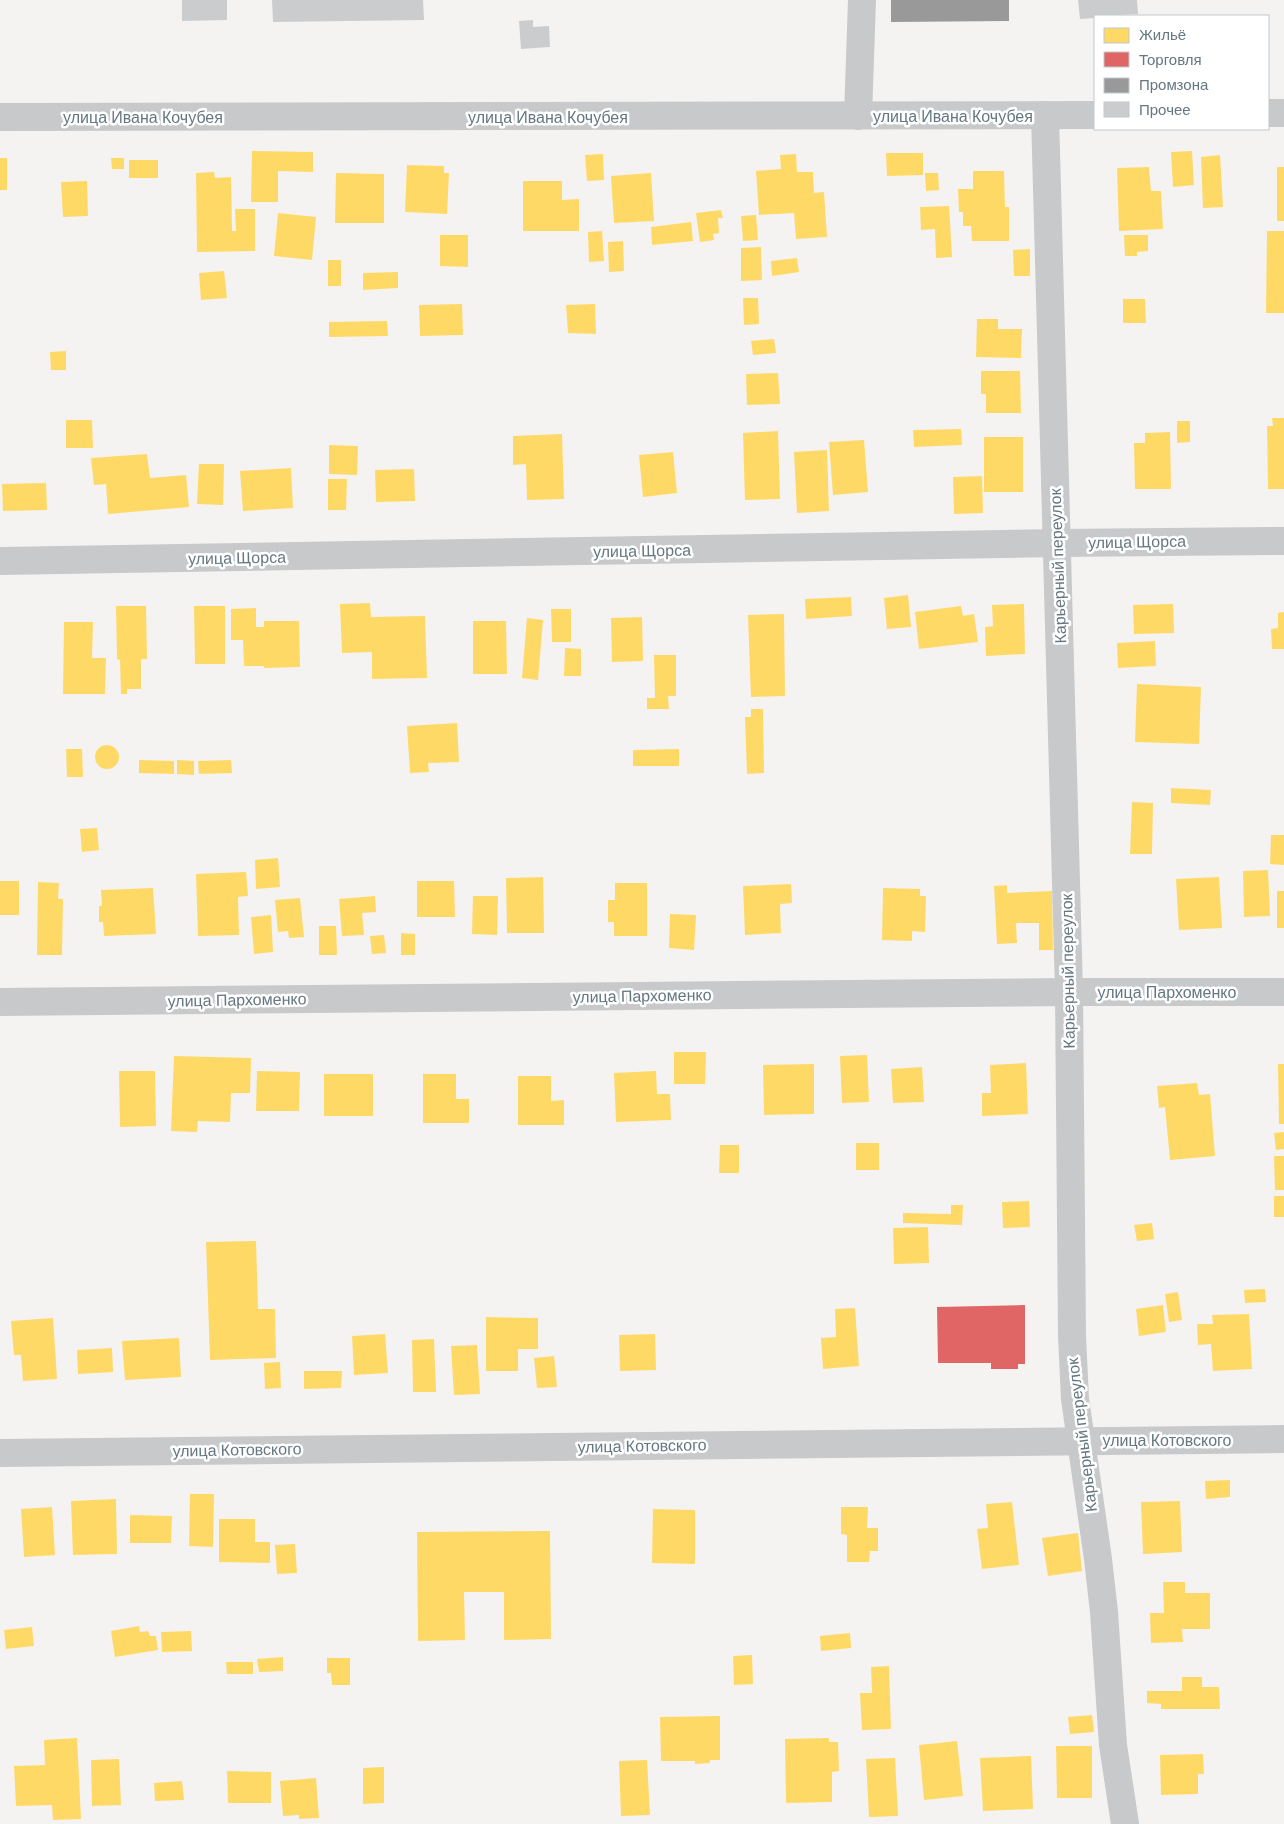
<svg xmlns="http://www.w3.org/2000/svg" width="1284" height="1824" viewBox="0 0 1284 1824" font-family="'DM Sans',sans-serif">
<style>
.homes{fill:#ffd966}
.shops{fill:#e06666}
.industry{fill:#999}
.building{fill:#cbcccd}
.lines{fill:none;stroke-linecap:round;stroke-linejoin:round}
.minor{stroke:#c8c9ca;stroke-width:28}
.labels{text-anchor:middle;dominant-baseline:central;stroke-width:5;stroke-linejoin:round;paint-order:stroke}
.street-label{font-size:16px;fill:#657781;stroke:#fff}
</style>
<rect width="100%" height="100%" fill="#f4f3f2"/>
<g class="homes">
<path d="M252 151 313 152V172L278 171V202H251Z"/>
<path d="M1192 151 1194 185 1173 187 1171 152Z"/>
<path d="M886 153H923V175L887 176Z"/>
<path d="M603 154 604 180 587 181 585 155Z"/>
<path d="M796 154 797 172H813L814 193 824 192 827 237 796 239 794 213 759 215 756 171 781 169 780 155Z"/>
<path d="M1220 155 1223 207 1203 208 1201 157Z"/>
<rect x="0" y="158" width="7" height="32"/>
<path d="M111 158H124V169H112Z"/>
<rect x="129" y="160" width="29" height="18"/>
<path d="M407 165 444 166V173H449L447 214 405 212Z"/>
<path d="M1149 167 1151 191H1161L1163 229 1119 231 1117 168Z"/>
<rect x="1277" y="167" width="7" height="54"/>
<path d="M973 171H1004L1005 207H1009V241H972L971 226H963V212H959L958 189H973Z"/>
<path d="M214 172 215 178 231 177 232 231H236L235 209H255V251L197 252 196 173Z"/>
<path d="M336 173 384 174V223H335Z"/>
<path d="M651 173 654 221 614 223 611 176Z"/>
<path d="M925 173H938L939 190 926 191Z"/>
<path d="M87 181 88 216 63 217 61 182Z"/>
<path d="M523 181H562V200L579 199V231H523Z"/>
<path d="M949 206 952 257 936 258 935 229 921 230 920 207Z"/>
<path d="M721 210 723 218H718L719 233 713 234 714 240 700 242 696 213Z"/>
<path d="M278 213 316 217 312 260 274 256Z"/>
<path d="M756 215 758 240 743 241 741 216Z"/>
<path d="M691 222 693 241 652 245 651 227Z"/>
<path d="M602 231 604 261 589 262 588 232Z"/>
<path d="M1267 231H1284V313H1266Z"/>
<path d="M440 235H468V267L440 266Z"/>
<path d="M1124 235H1148V251L1137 252V256H1125Z"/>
<path d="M623 241 624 271 609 272 608 242Z"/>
<path d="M761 247 762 280 741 281V248Z"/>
<path d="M1030 249V276H1014L1013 250Z"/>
<path d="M797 258 799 272 772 276 771 261Z"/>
<rect x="328" y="260" width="13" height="26"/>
<path d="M224 271 227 298 201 300 199 273Z"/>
<path d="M398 272V288L363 290V273Z"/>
<path d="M743 298H758L759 324 744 325Z"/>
<path d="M1123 299H1145L1146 323H1123Z"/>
<path d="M462 304 463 335 420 336 419 305Z"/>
<path d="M595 304 596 334 568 333 566 305Z"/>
<path d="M977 319H998V329H1022L1021 358 976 357Z"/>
<path d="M387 321 388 336 329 337V322Z"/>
<path d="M774 339 776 353 753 355 751 341Z"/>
<path d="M66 351V370H51L50 352Z"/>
<path d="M981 371H1020L1021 413H986V394H981Z"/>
<path d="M778 373 780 404 747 405 746 374Z"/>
<path d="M1272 418H1284V489H1268L1267 426H1273Z"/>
<path d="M66 420H92L93 448H66Z"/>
<path d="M1177 421H1190V442L1177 443Z"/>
<path d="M961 429 962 445 914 447 913 430Z"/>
<path d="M778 431 780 499 745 500 743 433Z"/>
<path d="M1170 432 1171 489H1135L1134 443H1145V433Z"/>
<path d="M562 434 564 499 527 500 526 464 513 465V436Z"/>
<rect x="984" y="437" width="39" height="55"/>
<path d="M864 440 868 492 833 495 829 442Z"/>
<path d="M329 445 358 446 357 475 329 474Z"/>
<path d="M827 450 829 511 797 513 794 452Z"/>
<path d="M673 452 677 493 643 497 639 455Z"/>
<path d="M147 454 150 478 186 475 189 507 108 514 106 484 94 485 91 458Z"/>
<path d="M199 464H224L223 505 197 504Z"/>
<path d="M291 468 293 508 243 511 240 471Z"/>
<path d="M414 469 415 501 376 502 375 470Z"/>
<path d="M982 476 983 513 954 514 953 477Z"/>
<path d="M328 479H347L346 510H328Z"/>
<path d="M46 483 47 510 3 511 2 484Z"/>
<path d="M908 595 911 627 887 629 884 598Z"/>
<path d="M851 597 852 616 806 619 805 599Z"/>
<path d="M370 603 371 617 425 616 427 678 372 679V652L342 653 340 604Z"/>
<path d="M1024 604 1025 654 986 656 985 627 993 626 992 605Z"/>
<path d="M1173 604 1174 633 1134 634 1133 605Z"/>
<path d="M116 606H146L147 659H141V689H127V694H121L120 660 117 659Z"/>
<path d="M194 606H225V664H195Z"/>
<path d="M961 606 963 616 974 614 978 642 919 649 915 612Z"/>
<path d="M256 608V627H264V621H299L300 667 264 668V666H244L243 640H231V609Z"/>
<path d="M551 609H571V642H552Z"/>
<path d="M1284 612V649H1272L1271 629 1278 628V613Z"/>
<path d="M784 614 785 696 751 697 748 615Z"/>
<path d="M642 617 643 661 612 662 611 618Z"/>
<path d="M527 618 543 620 538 680 522 678Z"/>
<path d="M473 621H506L507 674H473Z"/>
<path d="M64 622H93L92 658H106L105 694H63Z"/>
<path d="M1155 641 1156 666 1118 668 1117 643Z"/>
<path d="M565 648 581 649V676H564Z"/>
<path d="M654 655H676V696H668L669 709H647V698H655Z"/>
<path d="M1137 684 1201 687 1199 744 1135 742Z"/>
<path d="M751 709H763L764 773 747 774 745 717H751Z"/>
<path d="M457 723 459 762 428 763 429 772 410 773 407 726Z"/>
<circle cx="107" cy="757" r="12"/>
<path d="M66 749H82L83 777H67Z"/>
<path d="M679 749V766H633V750Z"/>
<path d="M139 760 174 761V774L139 773Z"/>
<path d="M177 760 194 761V775L177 774Z"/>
<path d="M231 760 232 773 199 774 198 761Z"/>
<path d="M1171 788 1211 790 1210 805 1171 803Z"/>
<path d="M1132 802 1153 803 1152 854H1130Z"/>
<path d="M97 828 99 850 82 852 80 829Z"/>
<path d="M1271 835H1284V865L1270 864Z"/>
<path d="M278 858 280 887 256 889 255 860Z"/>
<path d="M1268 870 1270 916 1244 917 1243 871Z"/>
<path d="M246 872 248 896 238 897 239 935 198 936 196 874Z"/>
<path d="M543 877 544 933H507L506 878Z"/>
<path d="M1219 877 1222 928 1179 930 1176 879Z"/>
<rect x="0" y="881" width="19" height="34"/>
<path d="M417 881H454L455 917H417Z"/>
<path d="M38 882 59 883 58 899H63L62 955H37Z"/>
<path d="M615 883H647V936H614V922H608V900H615Z"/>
<path d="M791 884 792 903 780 904 781 933 745 935 743 886Z"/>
<path d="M1007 885V893L1052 891 1053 950H1039V923H1016L1017 943 997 944 994 886Z"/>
<path d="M153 888 156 934 104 936 103 922H99V906H102L101 890Z"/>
<path d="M883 888 920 889V896H926L925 932 912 931V941L882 940Z"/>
<rect x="1277" y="891" width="7" height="37"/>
<path d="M375 896 376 912 362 913 364 935 342 936 339 899Z"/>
<path d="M473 896H498L497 935 472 934Z"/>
<path d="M300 898 304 937 289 938 288 931 278 932 275 900Z"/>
<path d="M670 914 696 915 694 950 669 948Z"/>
<path d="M271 915 273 952 254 954 251 917Z"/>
<path d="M319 926H336L337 955H319Z"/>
<path d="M401 933 415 934V955H401Z"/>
<path d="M384 935 386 953 372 954 370 936Z"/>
<path d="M674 1052H706L705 1084H674Z"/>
<path d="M867 1055 869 1102 842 1103 840 1056Z"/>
<path d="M174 1056 251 1058 250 1093H231L230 1122 198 1121 197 1132 171 1131Z"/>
<path d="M1026 1063 1028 1114 982 1116V1093H991L990 1065Z"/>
<path d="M814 1064V1114L764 1115 763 1065Z"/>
<path d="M1278 1064H1284V1124H1279Z"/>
<path d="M922 1067 924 1102 893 1103 891 1069Z"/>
<path d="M119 1071H155L156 1126 120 1127Z"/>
<path d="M257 1071 300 1072 299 1111H256Z"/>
<path d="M656 1071 657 1094H670L671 1120 616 1122 614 1073Z"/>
<rect x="324" y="1074" width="49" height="42"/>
<path d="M423 1074H456V1099H469V1123H423Z"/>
<path d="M518 1076H551V1101L564 1100V1125H518Z"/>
<path d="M1197 1083 1199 1095 1210 1094 1215 1156 1170 1160 1165 1107 1159 1108 1157 1086Z"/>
<path d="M1284 1132V1149L1276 1150 1274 1133Z"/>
<rect x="856" y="1143" width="23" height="27"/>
<path d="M720 1145H739V1173H719Z"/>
<path d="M1274 1156H1284V1190H1275Z"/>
<rect x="1274" y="1196" width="10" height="21"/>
<path d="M1029 1201 1030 1227 1003 1228 1002 1202Z"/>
<path d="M951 1205H963L962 1225 903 1223V1213L951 1214Z"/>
<path d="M1152 1223 1154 1239 1137 1241 1134 1225Z"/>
<path d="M928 1227 929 1263 894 1264 893 1228Z"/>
<path d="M256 1241 258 1309H275L276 1358 210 1360 206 1242Z"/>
<path d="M1265 1289 1266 1302 1245 1303 1244 1290Z"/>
<path d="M1178 1292 1182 1320 1169 1322 1165 1294Z"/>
<path d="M1163 1305 1166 1332 1139 1336 1136 1309Z"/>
<path d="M855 1308 859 1366 823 1369 821 1338 836 1337 835 1309Z"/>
<path d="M1249 1314 1252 1369 1213 1371 1211 1344 1198 1345 1197 1324H1213L1212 1315Z"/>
<path d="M486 1317 538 1318V1349H518V1371H486Z"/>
<path d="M53 1318 57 1379 23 1381 21 1355H14L11 1321Z"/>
<path d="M385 1334 388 1373 354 1375 352 1336Z"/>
<path d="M655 1334 656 1370 620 1371 619 1335Z"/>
<path d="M179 1338 181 1377 125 1380 122 1341Z"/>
<path d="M434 1339 436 1392H413L412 1340Z"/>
<path d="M477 1345 480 1394 454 1395 451 1346Z"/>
<path d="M112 1348 113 1372 78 1374 77 1350Z"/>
<path d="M554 1356 557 1387 537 1388 534 1358Z"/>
<path d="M280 1362 281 1388 265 1389 264 1363Z"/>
<path d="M304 1371H342L341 1388 304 1389Z"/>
<path d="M1230 1480V1497L1206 1499 1205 1481Z"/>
<path d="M190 1494H214L213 1547 189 1546Z"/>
<path d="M116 1499 117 1554 73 1555 71 1501Z"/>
<path d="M1180 1501 1182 1552 1143 1554 1141 1502Z"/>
<path d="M1012 1502 1019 1565 982 1569 977 1529 988 1528 986 1504Z"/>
<path d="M52 1507 55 1555 24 1557 21 1509Z"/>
<path d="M841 1507H868L867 1528H878V1551H870L869 1562H847V1535L841 1534Z"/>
<path d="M653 1509 695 1510V1564L652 1563Z"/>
<path d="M130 1515 172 1516 171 1543H130Z"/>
<path d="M219 1519H255V1542H270V1563L219 1562Z"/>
<path d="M550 1531 551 1639 504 1640V1592H464L465 1640 418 1641 417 1532Z"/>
<path d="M1078 1533 1082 1571 1048 1576 1042 1538Z"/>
<path d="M295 1544 297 1573 277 1574 275 1545Z"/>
<path d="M1163 1582H1185V1593H1210V1629H1182L1183 1642 1151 1643 1150 1613H1164Z"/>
<path d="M139 1626 140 1632 148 1631 150 1636H156L158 1650 115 1657 111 1631Z"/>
<path d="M32 1627 34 1646 6 1649 4 1630Z"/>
<path d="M191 1631 192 1651 162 1652 161 1632Z"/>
<path d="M850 1633 851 1648 821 1651 820 1636Z"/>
<path d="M752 1655 753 1684 734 1685 733 1656Z"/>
<path d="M283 1657V1671L259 1672 257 1659Z"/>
<path d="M327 1658H350V1685H332L331 1673H327Z"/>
<path d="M226 1662H253V1674H227Z"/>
<path d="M889 1666 891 1729 862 1730 860 1693H872L871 1667Z"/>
<path d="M1182 1677H1202V1687H1219L1220 1709H1161V1704L1147 1703V1691H1182Z"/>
<path d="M1092 1715 1094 1732 1070 1734 1068 1717Z"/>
<path d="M720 1716V1760H710V1763L695 1764V1761H661L660 1717Z"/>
<path d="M77 1738 81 1819 53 1820 52 1805 16 1806 14 1766 45 1765 44 1740Z"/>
<path d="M829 1738V1742H838L839 1771 832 1772V1802L786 1803 785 1739Z"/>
<path d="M957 1741 963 1796 924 1800 919 1745Z"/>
<path d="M1056 1746H1092V1798H1057Z"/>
<path d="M1203 1754 1204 1774H1198V1794L1161 1795 1160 1755Z"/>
<path d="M1031 1756 1033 1809 983 1811 980 1758Z"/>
<path d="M895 1758 898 1816 869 1817 866 1759Z"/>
<path d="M119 1759 121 1805 92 1806 91 1760Z"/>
<path d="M647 1760 650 1815 621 1816 619 1761Z"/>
<path d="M384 1767V1803L363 1804V1768Z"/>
<path d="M227 1771 271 1772V1803H228Z"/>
<path d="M316 1778 319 1818 299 1819V1815L283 1816 280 1781Z"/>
<path d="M182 1781 184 1800 155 1801 154 1783Z"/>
</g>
<path class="shops" d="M1025 1305V1364H1018V1369H991V1363H938L937 1307Z"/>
<path class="industry" d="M891 0H1009V21L891 22Z"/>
<g class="building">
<path d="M182 0H227V20L182 21Z"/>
<path d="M272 0H423L424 20 273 22Z"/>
<path d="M1078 0H1137L1138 14 1095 16V18L1080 19Z"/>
<path d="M533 20V27L549 26 550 47 521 49 519 21Z"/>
</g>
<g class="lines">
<g class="minor">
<path d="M1268 113H1284"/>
<path d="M1045 115 1069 992 1072 1336 1075 1399 1098 1559 1104 1612 1113 1745 1125 1824"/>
<path d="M858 116 862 0"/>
<path d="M0 117 1095 115"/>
<path d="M0 561 1058 543 1284 541"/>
<path d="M0 1002 1069 992H1284"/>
<path d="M0 1453 1284 1439"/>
</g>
</g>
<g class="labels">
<g class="street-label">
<text x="953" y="116">улица Ивана Кочубея</text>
<text x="143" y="117">улица Ивана Кочубея</text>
<text x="548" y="117">улица Ивана Кочубея</text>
<text transform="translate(1137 542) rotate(-1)">улица Щорса</text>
<text transform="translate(642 551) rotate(-1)">улица Щорса</text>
<text transform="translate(237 558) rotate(-1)">улица Щорса</text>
<text transform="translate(1058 566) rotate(-92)">Карьерный переулок</text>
<text transform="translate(1068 971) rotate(-91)">Карьерный переулок</text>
<text x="1167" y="992">улица Пархоменко</text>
<text transform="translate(642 996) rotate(-1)">улица Пархоменко</text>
<text transform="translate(237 1000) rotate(-1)">улица Пархоменко</text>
<text transform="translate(1082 1435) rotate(-97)">Карьерный переулок</text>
<text x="1167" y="1440">улица Котовского</text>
<text transform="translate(642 1446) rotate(-1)">улица Котовского</text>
<text transform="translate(237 1450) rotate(-1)">улица Котовского</text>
</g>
</g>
<rect x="1094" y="15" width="175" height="115" fill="#ffffff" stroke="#c1c9cd"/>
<rect x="1104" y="28" width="25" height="15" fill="#ffd966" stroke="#c1c9cd"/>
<text x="1139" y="40" font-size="15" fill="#657781">Жильё</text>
<rect x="1104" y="52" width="25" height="15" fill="#e06666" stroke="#c1c9cd"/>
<text x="1139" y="65" font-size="15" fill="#657781">Торговля</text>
<rect x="1104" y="78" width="25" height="15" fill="#999999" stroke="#c1c9cd"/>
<text x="1139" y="90" font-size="15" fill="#657781">Промзона</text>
<rect x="1104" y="102" width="25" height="15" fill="#cbcccd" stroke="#c1c9cd"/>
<text x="1139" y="115" font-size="15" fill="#657781">Прочее</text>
</svg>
